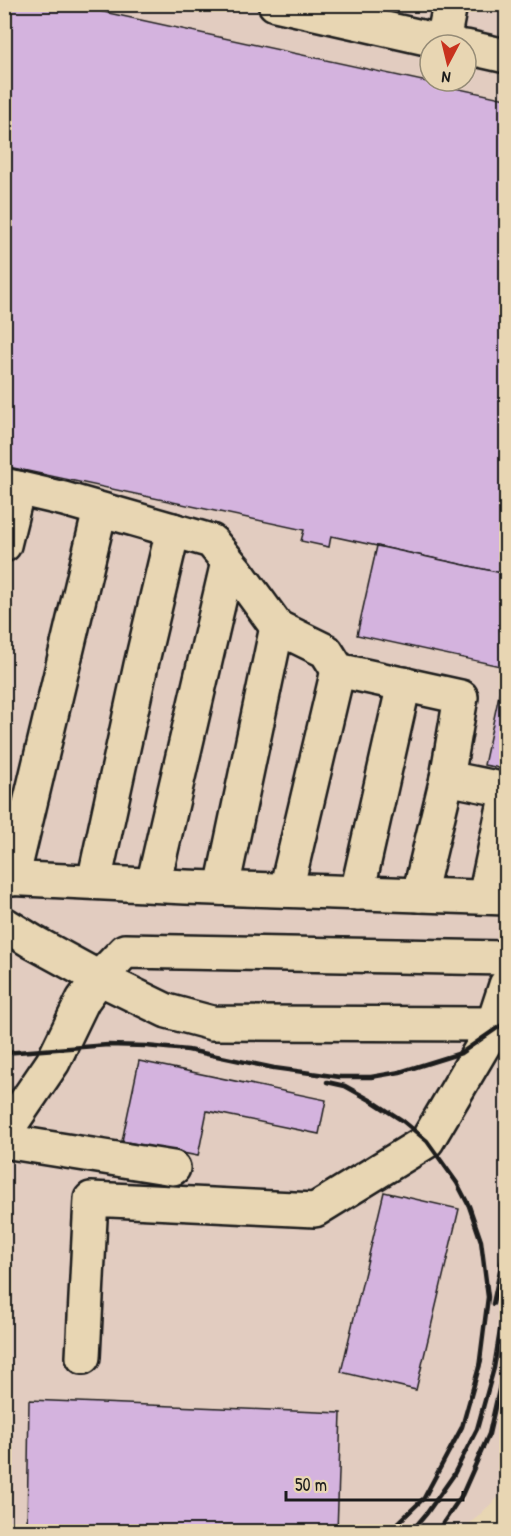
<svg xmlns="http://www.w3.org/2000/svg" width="511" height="1536" viewBox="0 0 511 1536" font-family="'Patrick Hand',sans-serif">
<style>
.built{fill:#e2ccc0;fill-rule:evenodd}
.building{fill:#d4b3de;stroke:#1c1c1c;stroke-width:1.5}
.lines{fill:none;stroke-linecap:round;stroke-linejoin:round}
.minor-casing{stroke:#1c1c1c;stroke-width:38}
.minor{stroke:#e8d6b3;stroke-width:33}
.rail{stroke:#1c1c1c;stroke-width:4.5}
</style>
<rect width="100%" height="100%" fill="#e8d6b3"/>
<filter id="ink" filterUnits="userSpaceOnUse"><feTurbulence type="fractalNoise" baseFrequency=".0167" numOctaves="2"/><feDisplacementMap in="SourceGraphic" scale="12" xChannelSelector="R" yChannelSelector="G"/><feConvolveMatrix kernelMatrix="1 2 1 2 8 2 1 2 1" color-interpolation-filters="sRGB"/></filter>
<g filter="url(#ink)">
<path class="built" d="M5 5H506V1490L462 1531 5 1532ZM430 45H466V81H430Z"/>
<g class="building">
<path d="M4 4H67L506 99V574L331 536 329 547 301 541 304 530 4 466Z"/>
<path d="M377 546 506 574V769L484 765 505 667 357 635Z"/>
<path d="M139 1061 326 1100 319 1134 207 1111 198 1156 122 1141Z"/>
<path d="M384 1192 459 1209 416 1390 341 1372Z"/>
<path d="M29 1400 341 1413 337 1532H27Z"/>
</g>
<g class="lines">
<g class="minor-casing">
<g id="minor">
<path d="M275 4 457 45"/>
<path d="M443 42 450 4"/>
<path d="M466 47 506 56"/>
<path d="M4 485 64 499 211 541 237 572 277 627 326 651 338 670 461 697 447 778 506 790"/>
<path d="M4 545 18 488"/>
<path d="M4 878 186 887 506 898"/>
<path d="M12 879 100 510"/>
<path d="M94 882 141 665 173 530"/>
<path d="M153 885 228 562"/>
<path d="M222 888 277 627"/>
<path d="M286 890 338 670"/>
<path d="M357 893 404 684"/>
<path d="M419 895 447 778"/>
<path d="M485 897 506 797"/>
<path d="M4 924 33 942 99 978 167 1011 212 1023 493 1024"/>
<path d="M4 1134 53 1062 83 1000 99 978 125 951 506 958"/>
<path d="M4 1141 173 1168"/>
<path d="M83 1357 91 1199 315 1210 427 1141 490 1034 506 985"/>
</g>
</g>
<use href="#minor" class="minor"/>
<g class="rail">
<path d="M4 1053 108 1045 146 1046 188 1050 274 1068 340 1077H371L400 1072 461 1053 506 1022"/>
<path d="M327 1082 345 1086 372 1101 403 1121 427 1141 457 1183 469 1206 481 1241 488 1297 479 1368"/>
<path d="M493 1304 506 1242"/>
<path d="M387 1532 397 1524 424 1498 462 1427 481 1360"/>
<path d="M411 1532 427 1513 453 1476 477 1429 494 1368 506 1293"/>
<path d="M437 1532 462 1495 489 1434 503 1372 505 1348"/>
</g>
</g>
</g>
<rect width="511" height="1536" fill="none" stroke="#e8d6b3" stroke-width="24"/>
<rect x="12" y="12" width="487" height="1512" fill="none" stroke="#1c1c1c" stroke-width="2" filter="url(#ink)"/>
<g transform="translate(448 63) rotate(187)"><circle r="28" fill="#e8d6b3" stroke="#968c77" stroke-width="1.5"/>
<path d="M0-4.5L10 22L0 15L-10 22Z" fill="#c8321e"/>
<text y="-9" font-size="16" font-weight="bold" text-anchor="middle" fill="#1c1c1c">N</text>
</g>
<path d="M286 1491v9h177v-9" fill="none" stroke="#1c1c1c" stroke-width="3"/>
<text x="295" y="1491" font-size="18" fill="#1c1c1c" stroke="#e8d6b3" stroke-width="4.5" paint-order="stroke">50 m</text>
</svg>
